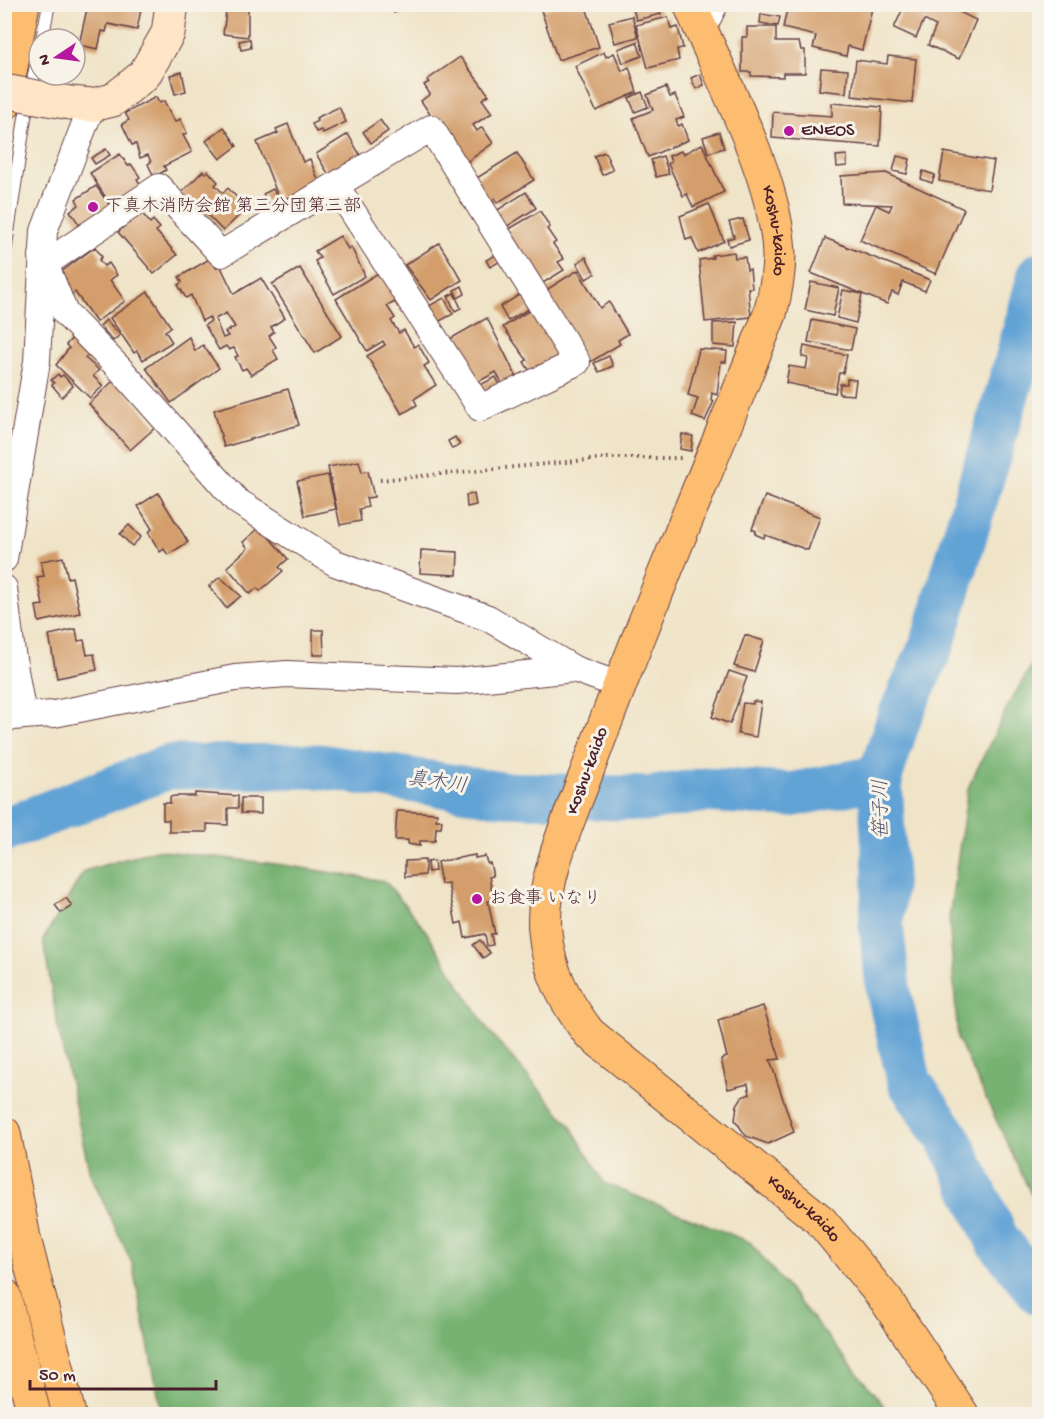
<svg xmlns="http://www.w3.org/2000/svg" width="1044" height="1419" viewBox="0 0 1044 1419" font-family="'Gochi Hand','Klee One',sans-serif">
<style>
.forest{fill:#77b272;stroke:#60684e;stroke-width:1.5}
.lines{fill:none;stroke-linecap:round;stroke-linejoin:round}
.river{stroke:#62a3d5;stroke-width:45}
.building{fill:#d39e6c;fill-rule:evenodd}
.lane-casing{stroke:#633d43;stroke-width:14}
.street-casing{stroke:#633d43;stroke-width:28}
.secondary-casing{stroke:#633d43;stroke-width:35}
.highway-casing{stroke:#633d43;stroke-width:35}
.path{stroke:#633d43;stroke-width:4;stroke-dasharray:1.5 4.5;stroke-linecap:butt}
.lane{stroke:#fff;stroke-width:12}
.street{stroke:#fff;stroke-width:26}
.secondary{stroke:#fee5c5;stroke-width:33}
.highway{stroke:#fcbd6f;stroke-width:33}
.secondary-bridge-casing{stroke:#633d43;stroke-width:35;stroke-linecap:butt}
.secondary-bridge{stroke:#fee5c5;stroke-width:33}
.poi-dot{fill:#b5179e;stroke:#f7f3e8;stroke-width:2}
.labels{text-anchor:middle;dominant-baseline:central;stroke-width:6;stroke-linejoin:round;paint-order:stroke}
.poi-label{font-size:18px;fill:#4a1f2b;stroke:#f7f3e8;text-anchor:start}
.street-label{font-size:18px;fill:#4a1f2b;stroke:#f7f3e8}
.water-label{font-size:20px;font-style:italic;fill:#54546f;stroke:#f7f3e8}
</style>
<rect width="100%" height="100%" fill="#f7f3e8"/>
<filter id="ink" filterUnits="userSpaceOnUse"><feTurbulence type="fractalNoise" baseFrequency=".0167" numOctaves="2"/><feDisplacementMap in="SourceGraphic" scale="12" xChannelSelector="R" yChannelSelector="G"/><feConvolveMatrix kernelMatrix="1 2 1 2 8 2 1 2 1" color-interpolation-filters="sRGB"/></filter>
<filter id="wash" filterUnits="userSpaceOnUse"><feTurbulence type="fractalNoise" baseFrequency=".008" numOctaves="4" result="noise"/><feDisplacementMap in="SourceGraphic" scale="24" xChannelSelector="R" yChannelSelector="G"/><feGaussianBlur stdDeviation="1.35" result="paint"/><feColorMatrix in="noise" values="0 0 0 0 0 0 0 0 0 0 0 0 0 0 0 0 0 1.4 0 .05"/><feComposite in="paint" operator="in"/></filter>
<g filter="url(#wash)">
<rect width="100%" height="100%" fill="#f0e4c8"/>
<g class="forest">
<path d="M1039 652 1040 653 1039 1211 958 1039 949 918 968 788 1009 704Z"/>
<path d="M156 850 276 864 385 881 424 928 488 1030 570 1125 604 1183 750 1242 891 1414H162L132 1263 90 1174 58 1028 43 940 84 871Z"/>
</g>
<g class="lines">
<g class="river">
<path d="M1040 274 1016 364 933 642 899 718 880 777 885 876 881 925 889 995 910 1083 950 1141 998 1241 1040 1293"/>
<path d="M4 830 168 767 319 766 501 794 648 799 705 790 790 795 880 777"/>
</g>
</g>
<g id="blocks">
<g class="building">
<path d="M88 4H142L137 30 108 24 106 32 102 31 98 49 79 45Z"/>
<path d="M227 4H248V37L223 34Z"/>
<path d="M390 4H413L394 13Z"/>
<path d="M560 4H585L599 47 558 60 541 10Z"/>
<path d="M632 4H658L661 14 636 20Z"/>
<path d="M788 4H873L862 50 848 46 846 56 813 48 816 36 783 28Z"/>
<path d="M905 4H953L957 6 955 10 976 20 959 59 928 45 936 26 924 20 916 38 894 28Z"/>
<path d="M761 14 780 17 778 26 760 23Z"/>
<path d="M632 16 638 37 615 43 609 22Z"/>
<path d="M668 17 671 29 678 27 683 48 677 49 679 60 648 68 636 25Z"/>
<path d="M747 27H776V42H799L801 50H805V73H783V77L751 76V72H742V37H747Z"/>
<path d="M250 39 251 48 241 50 239 41Z"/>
<path d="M637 42 642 56 623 63 618 49Z"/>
<path d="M604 52 606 57 614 53 622 71 629 67 637 92 596 111 575 66Z"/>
<path d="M888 56 916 59 912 103 852 96 856 60 887 64Z"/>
<path d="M460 57 489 95 482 99 492 113 473 125 477 131 482 127 493 143 464 164 421 101 430 94 424 85 429 82 427 80Z"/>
<path d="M821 68 848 70 846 93 819 90Z"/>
<path d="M182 72 186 91 175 94 170 75Z"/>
<path d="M700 74 704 85 696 89 691 78Z"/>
<path d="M666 87 670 97 675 95 684 117 676 120 678 126 682 124 688 140 648 157 633 118 653 110 647 95Z"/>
<path d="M642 92 648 107 635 112 629 98Z"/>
<path d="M156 97 159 103 164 101 175 122 180 119 187 133 183 135 192 152 164 166 166 170 154 177 148 164 151 162 148 155 140 158 136 144 132 145 122 124 129 120 125 113Z"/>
<path d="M832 103 882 107 880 146 772 138 773 112 832 116Z"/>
<path d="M339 107 346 122 323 133 321 130 316 132 312 124 317 121 316 118Z"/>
<path d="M380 120 388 131 371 143 363 132Z"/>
<path d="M288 124 303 162 310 159 320 185 280 201 257 142 278 133 276 129Z"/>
<path d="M224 127 237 146 220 159 206 141Z"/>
<path d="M719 132 724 148 708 153 703 137Z"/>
<path d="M348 134 360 155 329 175 316 154Z"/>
<path d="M702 144 724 192 693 207 687 194 683 196 668 164 671 162 669 156 681 151 683 154Z"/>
<path d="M106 149 110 155 95 164 91 158Z"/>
<path d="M605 152 613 170 602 175 594 156Z"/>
<path d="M944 152 994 161 989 190 939 181Z"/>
<path d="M517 153 534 180 497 203 495 198 492 200 494 203 488 207 472 181Z"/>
<path d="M120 154 128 166 131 164 140 177 137 179 143 189 113 209 90 173Z"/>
<path d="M847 155V166L837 167 836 156Z"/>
<path d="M663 156 669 174 656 177 651 160Z"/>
<path d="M897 156 910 159 907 174 893 171Z"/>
<path d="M203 171 205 173 208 171 218 182 215 185 223 193 228 188 247 208 223 231 197 204 193 208 180 194Z"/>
<path d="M923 171 935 175 932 183 921 179Z"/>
<path d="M886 173 964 209 936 274 860 240 876 205 889 211 892 205 842 203 841 176Z"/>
<path d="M96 186 112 209 83 230 70 211 79 205 76 199Z"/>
<path d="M273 189 281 206 272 211 263 194Z"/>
<path d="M526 192 536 208 503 229 493 213Z"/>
<path d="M709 204 724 241 698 253 692 238 686 240 680 216Z"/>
<path d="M540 211 550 227 547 229 556 242 553 244 564 259 558 262 564 270 543 283 504 232Z"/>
<path d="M141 212 150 223 153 220 160 228 156 231 177 255 154 274 118 232Z"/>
<path d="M743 219 749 240 729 246 727 239 734 237 729 222Z"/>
<path d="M340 236 348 249 351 247 365 276 334 294 315 261 320 258 315 251Z"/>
<path d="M825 238 930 280 925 291 903 282 898 295 892 292 887 304 811 273Z"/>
<path d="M439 243 462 280 431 300 405 265Z"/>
<path d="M95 247 102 257 99 260 104 266 109 263 117 275 110 280 125 301 96 322 75 292 69 296 60 283 66 279 61 272Z"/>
<path d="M734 252 735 258 745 257 747 270 750 269 752 288H748L751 317 705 322 699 260 713 258 712 255Z"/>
<path d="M496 255 499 262 490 267 486 260Z"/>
<path d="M586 257 595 274 586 279 577 263Z"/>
<path d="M211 258 216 268 220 265 234 294 261 278 285 318 271 327 274 332 269 336 276 347 273 350 278 359 251 375 246 368 242 370 235 357 238 356 234 348 229 350 226 346 219 350 205 325 211 321 209 317 202 321 191 295 186 298 178 285 182 282 179 277ZM226 313 235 327 225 332 228 336 223 338 215 319Z"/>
<path d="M300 268 342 336 315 353 272 284Z"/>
<path d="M383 270 403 303 398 307 395 302 387 306 395 318 391 321 399 333 404 330 414 347 418 344 429 363 424 366 436 385 414 399 417 405 402 414 367 356 385 345 383 341 367 351 336 299Z"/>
<path d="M578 270 600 308 609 302 628 334 618 340 620 344 587 364 543 292Z"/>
<path d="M811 282 839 288 833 316 805 310Z"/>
<path d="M462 286 465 294 458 298 454 290Z"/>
<path d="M843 290 862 294 856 323 837 318Z"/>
<path d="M148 292 171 327 165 331 172 342 143 360 137 351 134 353 110 318Z"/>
<path d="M454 293 461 308 455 311 448 296Z"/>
<path d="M522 293 530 308 508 321 500 307Z"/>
<path d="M444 298 453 314 436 323 427 307Z"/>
<path d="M533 308 563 356 531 373 524 362 527 360 503 327Z"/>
<path d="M487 318 519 382 505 389 496 372 476 383 448 340Z"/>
<path d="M106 320 120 335 113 341 100 326Z"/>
<path d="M812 320 855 329 851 350 808 342Z"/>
<path d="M737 322 735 347 713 345V323Z"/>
<path d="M74 336 91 352 85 358 99 370 93 376 103 386 90 398 56 365 69 348 66 345Z"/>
<path d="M189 337 195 351 203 345 219 368 171 403 146 368Z"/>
<path d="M804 346 847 355 843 373H839L835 393 786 383 789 366 806 369 808 358 802 357Z"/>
<path d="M699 349 727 351 726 362H721L717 395 712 393 711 400 714 401 705 421 692 416 698 398 688 395Z"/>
<path d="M609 356 613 366 599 372 594 363Z"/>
<path d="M58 374 60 377 63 375 73 386 62 397 52 385 54 383 51 380Z"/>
<path d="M496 377 502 389 484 398 478 386Z"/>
<path d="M115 379 157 426 130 450 89 404Z"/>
<path d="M847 379 856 380 854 395 839 394 840 384H847Z"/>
<path d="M288 389 299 425 224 447 214 410Z"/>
<path d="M682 434 693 436 691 451 680 449Z"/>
<path d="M455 437 460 445 452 449 448 441Z"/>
<path d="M359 461 362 472 368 471 374 497 366 498 368 507 359 509 361 521 340 525 328 467Z"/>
<path d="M328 475 336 509 305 516 297 481Z"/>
<path d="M158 493 188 542 168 555 164 549 160 552 148 532 152 529 138 506Z"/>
<path d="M474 494 476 505 467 507 466 495Z"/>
<path d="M765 496 820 517 808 550 765 535 764 538 755 534 756 531 752 529Z"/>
<path d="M129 525 141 537 132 546 120 534Z"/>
<path d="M260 527 288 559 279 567 283 571 260 591 257 588 250 594 227 567 248 548 243 542Z"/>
<path d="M421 550 458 552 457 575 420 573Z"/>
<path d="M63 557 68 578 72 577 80 613 39 622 36 606 43 605 37 577 44 576 41 561Z"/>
<path d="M220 577 241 596 226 608 209 586Z"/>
<path d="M76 629 78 641 84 640 87 655 94 654 97 670 57 678 49 635Z"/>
<path d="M313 630H323L324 655H313Z"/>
<path d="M745 635 764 641 754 672 734 666Z"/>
<path d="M729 671 747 677 730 724 712 717Z"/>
<path d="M753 701 761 702 756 737 738 734 743 703 753 704Z"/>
<path d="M195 793 238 796V808H228V825L207 824V832H169V820H163V803H170V797L175 796H195Z"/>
<path d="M241 798H261V814L241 813Z"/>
<path d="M397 811 437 813 436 820H442L441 828H436L435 841H420V846L408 844V840H395Z"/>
<path d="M475 855V858L485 856 487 863H490L493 876 489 877 494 900 488 901 495 934H491L493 945 487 946 485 934 465 938 462 922 456 924 448 883 441 884 437 862Z"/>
<path d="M425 860V875L405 877V861Z"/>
<path d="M434 861 435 871 428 872 427 862Z"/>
<path d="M66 898 72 906 61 913 55 905Z"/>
<path d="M480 940 490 953 483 958 473 945Z"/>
<path d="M763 1006 780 1059 770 1060 794 1132 768 1144 746 1136 735 1120 737 1105 742 1097 750 1094 748 1084 728 1089 721 1059 727 1057 718 1020Z"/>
</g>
</g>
</g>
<g filter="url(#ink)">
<use href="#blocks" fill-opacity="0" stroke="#633d43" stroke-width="1.5"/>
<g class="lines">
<g class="lane-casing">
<g id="lane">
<path d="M42 39 49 4"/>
<path d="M4 259 25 118 39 51"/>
</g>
</g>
<g class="street-casing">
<g id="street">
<path d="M701 32 715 4"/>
<path d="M42 256 65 313 122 371 237 501 335 563 488 618 574 669 619 685"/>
<path d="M45 264 159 187 221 254 431 128 577 362 480 408 336 186"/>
<path d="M4 559 37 361 44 231 92 105"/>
<path d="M4 588 12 653 23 716 4 718"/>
<path d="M23 716 54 714 235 678 287 674 457 681 574 669"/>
</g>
</g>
<g class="secondary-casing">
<path id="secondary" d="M70 103 92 105 113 100 144 75 168 33 172 4"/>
</g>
<g class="highway-casing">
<g id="highway">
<path id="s1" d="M690 4C720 77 777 178 779 255 779 275 775 295 770 314 711 464 646 611 591 761 573 810 540 880 545 931 548 971 566 1003 589 1033L821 1221 886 1300 962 1414"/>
<path d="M4 104 23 4"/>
<path d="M4 1133 24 1238 69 1414"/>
<path d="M4 1295 34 1414"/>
</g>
</g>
<path class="path" d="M380 480 608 458H682"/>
<use href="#lane" class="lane"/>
<use href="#street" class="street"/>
<use href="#secondary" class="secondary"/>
<use href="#highway" class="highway"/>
<g class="secondary-bridge-casing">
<path id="secondary-bridge" d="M4 91 70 103"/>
</g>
<use href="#secondary-bridge" class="secondary-bridge"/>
</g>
</g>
<g class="poi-dot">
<circle cx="789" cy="131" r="6"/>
<circle cx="93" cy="207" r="6"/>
<circle cx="477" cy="899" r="6"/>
</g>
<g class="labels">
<g class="poi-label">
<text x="801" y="131">ENEOS</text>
<text x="105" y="207">下真木消防会館 第三分団第三部</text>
<text x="489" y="899">お食事 いなり</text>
</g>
<g class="street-label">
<text stroke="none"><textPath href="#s1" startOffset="243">Koshu-kaido</textPath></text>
<text transform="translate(588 771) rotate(-70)">Koshu-kaido</text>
<text stroke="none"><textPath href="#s1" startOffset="1377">Koshu-kaido</textPath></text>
</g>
<g class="water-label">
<text transform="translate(437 784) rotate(8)">真木川</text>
<text transform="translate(883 809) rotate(-91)">笹子川</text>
</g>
</g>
<rect width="1044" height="1419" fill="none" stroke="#f7f3e8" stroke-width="24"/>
<g transform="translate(57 57) rotate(257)"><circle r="28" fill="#f7f3e8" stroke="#b29e9c" stroke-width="1.5"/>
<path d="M0-4.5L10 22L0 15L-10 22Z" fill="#b5179e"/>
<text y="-9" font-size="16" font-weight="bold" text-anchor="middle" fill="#4a1f2b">N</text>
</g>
<path d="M30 1380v9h186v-9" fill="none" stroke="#4a1f2b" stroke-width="3"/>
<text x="39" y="1380" font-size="18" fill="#4a1f2b" stroke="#f7f3e8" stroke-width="4.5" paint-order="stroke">50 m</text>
</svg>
